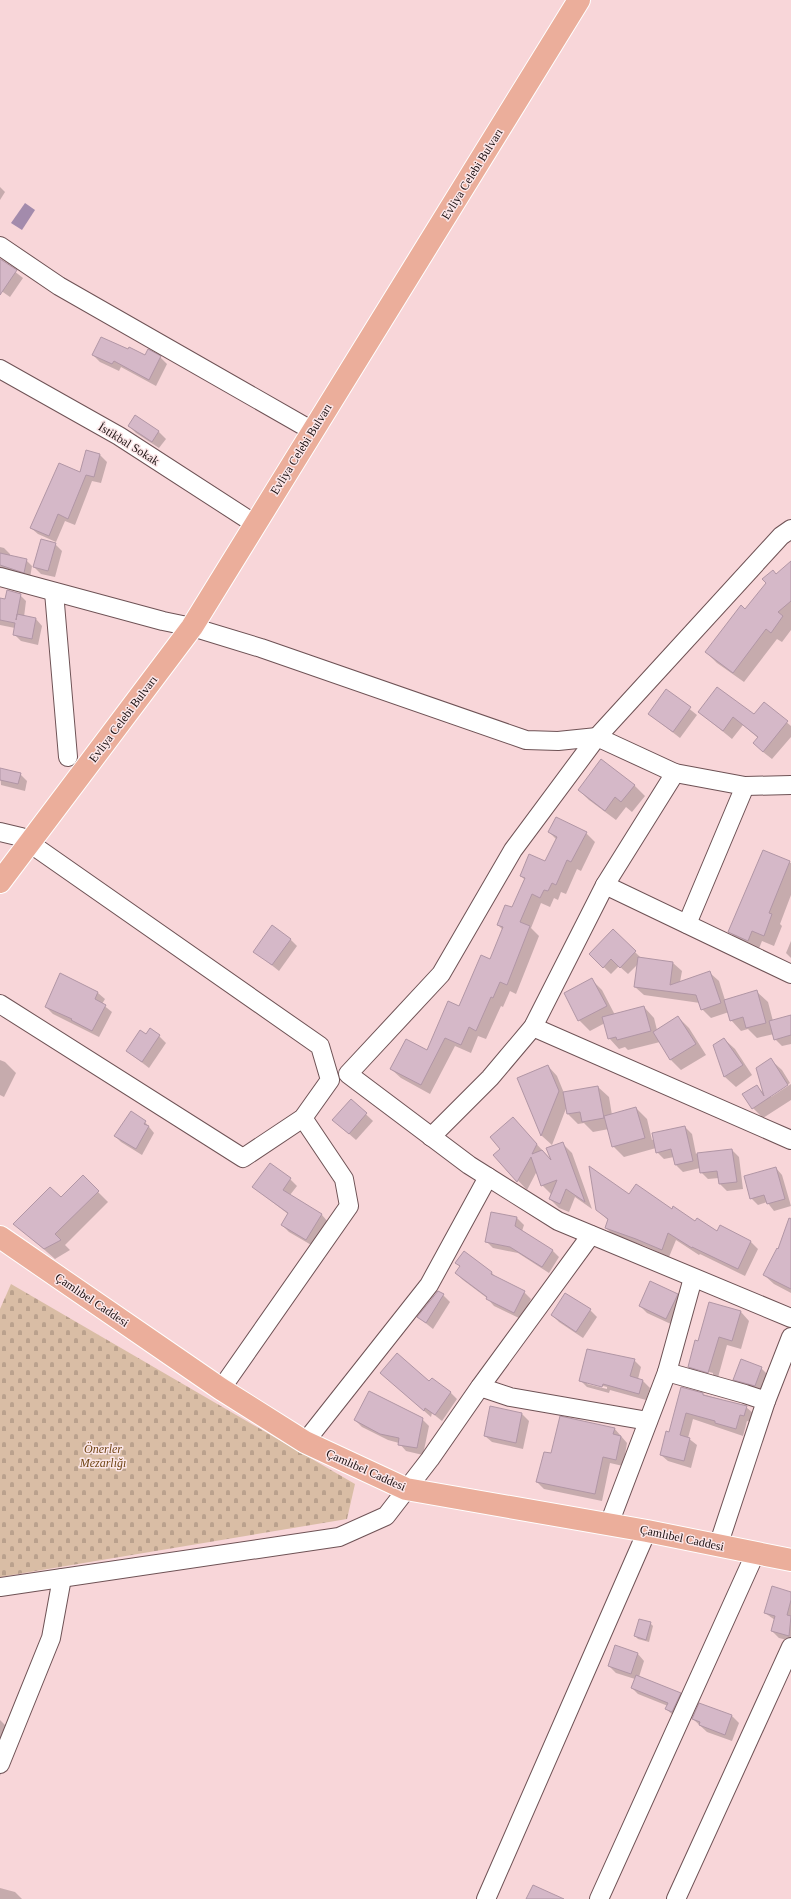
<svg xmlns="http://www.w3.org/2000/svg" width="791" height="1899" viewBox="0 0 791 1899" font-family="Georgia,serif">
<style>
.cemetery{fill:url(#cemetery-stones)}
.water{fill:#a38bac}
.shadow{fill:#0003;fill-rule:evenodd}
.building{fill:#d5b8c8;stroke:#b196a5}
.lines{fill:none;stroke-linecap:round;stroke-linejoin:round}
.street-casing{stroke:#6e5255;stroke-width:20}
.primary-casing{stroke:#fff;stroke-width:24}
.street{stroke:#fff;stroke-width:18}
.primary{stroke:#ebae9b;stroke-width:22}
.labels{text-anchor:middle;dominant-baseline:central;stroke-width:3;stroke-linejoin:round;paint-order:stroke}
.street-label{font-size:12px;fill:#1c1112;stroke:#fce7e9}
.park-label{font-size:12px;font-style:italic;fill:#704515;stroke:#fce7e9}
</style>
<defs>
<pattern id="cemetery-stones" width="16" height="16" patternUnits="userSpaceOnUse"><rect width="16" height="16" fill="#d9bda5"/><path d="M2 7V4a2 2 0 0 1 4 0v3zM10 15v-3a2 2 0 0 1 4 0v3z" fill="#baa18d"/></pattern>
</defs>
<rect width="100%" height="100%" fill="#f8d6d9"/>
<path class="cemetery" d="M11 1284 355 1484 347 1519 0 1577V1309Z"/>
<path class="water" d="M25 203 35 210 22 230 11 223Z"/>
<g class="shadow">
<path d="M0 187 5 192 0 200Z"/>
<path d="M0 260 23 278 10 297 0 290Z"/>
<path d="M128 351 145 357H160L167 364 156 386 121 367 119 371 100 362 93 355Z"/>
<path d="M135 416 159 432 166 439 159 448 136 433 129 426Z"/>
<path d="M87 451 100 455 107 462 101 483 92 481 75 525 65 521 56 542 38 534 31 528 80 473Z"/>
<path d="M55 544 62 551 55 577 41 574 34 567Z"/>
<path d="M0 547 4 548 10 554V556L26 560 32 566 30 578 0 569Z"/>
<path d="M791 562V630L782 642 777 639 744 682 717 663 706 652 745 610 767 583Z"/>
<path d="M19 594 26 601 24 617 36 619 42 626 38 645 21 641 14 634 15 628 0 625V599L6 600Z"/>
<path d="M667 691 697 715 680 738 649 714Z"/>
<path d="M764 703 791 726V737L772 759 763 752 758 738 743 725 732 739 699 712 754 716Z"/>
<path d="M0 769 20 774 27 781 25 791 1 785Z"/>
<path d="M634 785 645 796 632 812 626 807 616 820 589 800 579 790Z"/>
<path d="M549 832 586 833 595 842 581 871 577 869 566 894 561 892 558 900 554 898 550 907 541 903 531 928 539 936 516 994 510 991 503 1007 501 1006 486 1039 478 1036 471 1053 455 1046 430 1094 401 1078 391 1069 427 1051 491 961 503 930 498 925 512 909 525 880 521 876 545 862 557 840Z"/>
<path d="M763 851 791 863V895L780 924 782 926 774 946 762 941 758 951 740 943 730 932Z"/>
<path d="M613 930 642 959 673 963 682 971 680 982 710 973 719 981 725 1000 757 992 768 1002 773 1021 791 1016V1044L782 1046 775 1039 774 1034 757 1038 748 1029 741 1031 731 1020 729 1012 711 1018 702 1009 700 1003 644 995 635 987 639 963 628 974 619 966 611 974 590 954Z"/>
<path d="M290 939 297 946 279 971 254 951Z"/>
<path d="M791 941V958L786 953Z"/>
<path d="M61 974 98 993 105 999 102 1004 112 1012 99 1037 53 1014 46 1007Z"/>
<path d="M592 980 602 990 615 1015 644 1007 654 1018 657 1030 678 1017 689 1028 706 1055 681 1070 671 1060 660 1042 628 1050 625 1047 619 1049 609 1038 605 1023 590 1031 579 1020 565 993Z"/>
<path d="M146 1036H159L166 1043 149 1068 127 1051Z"/>
<path d="M724 1039 735 1049 752 1075 736 1087 725 1077 715 1046Z"/>
<path d="M0 1060 5 1062 16 1073 4 1097 0 1095Z"/>
<path d="M771 1060 782 1070 790 1083 771 1095V1097L791 1084V1100L763 1118 753 1108 756 1086 765 1094Z"/>
<path d="M548 1066 557 1076 564 1093 598 1087 609 1097 612 1115 636 1108 647 1119 652 1140 685 1127 692 1134 696 1154 732 1150 739 1157 743 1189 727 1191 720 1184 719 1178 708 1179 701 1172 700 1168 683 1172 676 1165 674 1157 664 1159 657 1152 656 1148 624 1157 613 1146 609 1129 593 1132 584 1123 578 1124 568 1114 567 1106 552 1145 542 1136 518 1078Z"/>
<path d="M351 1100 373 1121 356 1140 340 1126Z"/>
<path d="M145 1122 154 1133 142 1155 121 1142 115 1136Z"/>
<path d="M521 1127 553 1162 563 1144 572 1153 592 1209 575 1197 569 1212 559 1208 550 1199 553 1194H551L542 1185 537 1171 527 1190 494 1155Z"/>
<path d="M776 1168 782 1175 791 1206 774 1211 767 1202 758 1205 751 1198Z"/>
<path d="M83 1177 108 1202 65 1245 70 1250 55 1259 15 1224 61 1198Z"/>
<path d="M290 1179 297 1186 290 1195 322 1215 328 1222 313 1246 289 1232 282 1225 288 1214 253 1187Z"/>
<path d="M629 1196 672 1211 717 1232 720 1226 751 1242 758 1249 745 1276 700 1254 699 1255 676 1240 669 1257 645 1246 614 1236 606 1228 608 1220 597 1210Z"/>
<path d="M791 1217V1293L774 1284 764 1275 779 1250Z"/>
<path d="M517 1218 524 1225 522 1231 552 1250 559 1257 549 1273 518 1253 493 1248 486 1241Z"/>
<path d="M456 1263 492 1273 497 1279 524 1292 531 1299 521 1319 494 1306 487 1298 463 1280 456 1273 461 1267Z"/>
<path d="M566 1294 590 1310 597 1317 583 1338 559 1322 552 1315Z"/>
<path d="M443 1295 450 1302 433 1329 418 1317Z"/>
<path d="M677 1295 684 1301 673 1325 647 1313 640 1306Z"/>
<path d="M741 1312 749 1321 741 1349 727 1345 717 1381 698 1376 689 1367 698 1342ZM698 1369 713 1373V1375L698 1371Z"/>
<path d="M634 1360 641 1367 638 1379 643 1381 650 1388 646 1400 610 1390 609 1393 587 1387 580 1380ZM587 1382 607 1387V1389L587 1384Z"/>
<path d="M761 1368 768 1375 761 1392 741 1386 735 1380Z"/>
<path d="M388 1379 451 1393 457 1399 442 1421 432 1413 431 1417Z"/>
<path d="M682 1388 746 1407 753 1413 751 1422 747 1421 743 1436 693 1419 688 1438 697 1445 691 1468 668 1461 661 1455 670 1433Z"/>
<path d="M522 1414 529 1421 523 1449 492 1442 485 1436Z"/>
<path d="M422 1419 429 1426 423 1455 406 1451 399 1443 388 1440 362 1427 355 1420Z"/>
<path d="M614 1428 627 1443 623 1466 610 1463 602 1501 544 1489 537 1482 552 1454Z"/>
<path d="M791 1593V1641L779 1638 772 1631 775 1620 765 1613Z"/>
<path d="M650 1623 653 1626 649 1642 638 1639 635 1636Z"/>
<path d="M638 1654 644 1661 639 1677 680 1694 686 1700 673 1715 666 1709 668 1706 638 1694 632 1688 635 1679 616 1673 609 1666Z"/>
<path d="M700 1705 732 1716 739 1723 732 1741 707 1732 693 1719Z"/>
<path d="M0 1720 15 1735 0 1776Z"/>
<path d="M0 1888 15 1892 22 1899H0Z"/>
</g>
<g class="building">
<path d="M0 259 17 270 0 295Z"/>
<path d="M101 337 128 349 129 347 145 355 148 349 161 356 149 380 114 361 112 364 92 355Z"/>
<path d="M135 415 159 431 152 442 128 426Z"/>
<path d="M86 450 100 454 94 477 86 475 68 519 58 514 49 536 30 528 59 463 80 472Z"/>
<path d="M41 539 56 543 48 571 33 567Z"/>
<path d="M0 553 27 559 24 573 0 565Z"/>
<path d="M791 561V601L778 612 783 616 771 633 766 629 733 673 705 652 741 605 745 609 766 583 762 579 773 570 776 574Z"/>
<path d="M7 590 21 594 16 620 17 614 36 618 32 639 13 635 15 623 0 620V598L5 599Z"/>
<path d="M717 687 754 714 764 702 788 721 763 752 753 743 758 737 733 717 723 731 698 712Z"/>
<path d="M666 689 691 707 673 732 648 714Z"/>
<path d="M601 759 635 785 621 802 615 797 605 811 578 790Z"/>
<path d="M0 768 21 773 18 784 0 780Z"/>
<path d="M556 817 587 832 571 862 567 860 556 885 552 883 548 891 544 890 540 898 532 894 520 922 530 926 507 985 500 982 493 998 491 997 476 1031 469 1027 461 1045 445 1038 421 1085 390 1069 406 1039 427 1050 448 1001 459 1006 481 955 490 959 503 927 497 925 505 905 512 907 525 878 520 876 529 854 545 861 557 837 548 832Z"/>
<path d="M763 850 790 861 769 913 772 914 764 936 752 931 748 941 728 932Z"/>
<path d="M272 925 291 939 272 965 253 952Z"/>
<path d="M613 929 636 951 620 968 611 959 603 968 589 954Z"/>
<path d="M638 957 673 962 670 985 710 971 721 1003 701 1010 696 995 634 987Z"/>
<path d="M60 973 98 992 95 999 106 1005 92 1031 71 1020 72 1019 45 1007Z"/>
<path d="M592 978 607 1006 578 1021 564 993Z"/>
<path d="M757 990 766 1023 746 1028 743 1017 730 1021 724 1000Z"/>
<path d="M644 1006 651 1031 617 1040 616 1037 608 1039 602 1017Z"/>
<path d="M791 1015V1035L774 1040 769 1021Z"/>
<path d="M678 1016 696 1044 670 1060 653 1032Z"/>
<path d="M150 1028 160 1035 142 1062 126 1051 140 1030 146 1034Z"/>
<path d="M724 1038 743 1065 724 1077 713 1045Z"/>
<path d="M771 1058 788 1085 752 1109 742 1094 757 1085 764 1096 756 1068Z"/>
<path d="M548 1065 559 1091 541 1136 517 1078Z"/>
<path d="M598 1086 604 1118 582 1122 580 1112 567 1114 563 1092Z"/>
<path d="M351 1099 367 1113 349 1134 332 1120Z"/>
<path d="M636 1107 645 1138 612 1147 604 1116Z"/>
<path d="M131 1111 146 1121 144 1124 149 1126 136 1149 114 1136Z"/>
<path d="M513 1117 537 1144 532 1154 542 1150 551 1160 546 1148 563 1142 585 1202 566 1189 560 1204 549 1199 557 1180 541 1186 531 1157 517 1182 493 1155 500 1149 490 1137Z"/>
<path d="M685 1126 693 1161 675 1165 671 1149 656 1153 652 1133Z"/>
<path d="M732 1149 737 1182 719 1184 717 1171 700 1173 697 1153Z"/>
<path d="M270 1163 291 1178 283 1190 322 1214 306 1240 281 1225 288 1213 252 1187Z"/>
<path d="M589 1166 629 1194 636 1184 672 1209 673 1206 695 1221 697 1218 717 1231 720 1225 751 1241 738 1269 692 1247V1248L668 1233 662 1250 636 1239 605 1228 608 1219 596 1210Z"/>
<path d="M776 1167 785 1199 767 1204 764 1195 750 1199 744 1176Z"/>
<path d="M83 1175 99 1191 55 1234 61 1240 44 1249 13 1224 50 1187 61 1197Z"/>
<path d="M491 1212 517 1217 515 1226 553 1250 542 1267 510 1247 485 1242Z"/>
<path d="M789 1218 791 1219V1289L763 1275 777 1248 778 1249Z"/>
<path d="M464 1251 492 1272 491 1274 525 1291 514 1313 486 1299 487 1297 455 1273 460 1266 455 1263Z"/>
<path d="M650 1281 678 1294 666 1319 639 1306Z"/>
<path d="M438 1291 444 1294 426 1323 417 1317Z"/>
<path d="M565 1293 591 1309 576 1332 551 1315Z"/>
<path d="M709 1302 741 1311 732 1341 719 1337 708 1373 688 1367 695 1340 698 1341Z"/>
<path d="M587 1349 635 1359 630 1376 643 1380 639 1394 603 1384 602 1387 579 1381Z"/>
<path d="M397 1353 429 1381 432 1378 451 1392 435 1415 425 1408 424 1411 380 1373Z"/>
<path d="M741 1359 762 1367 755 1386 733 1380Z"/>
<path d="M681 1387 703 1393V1395L747 1406 744 1416 740 1415 736 1429 715 1423V1421L686 1413 680 1435 690 1438 684 1461 660 1455 666 1431 669 1432Z"/>
<path d="M369 1391 423 1418 417 1448 398 1445 399 1438 380 1434 354 1420Z"/>
<path d="M490 1406 522 1413 516 1443 484 1436Z"/>
<path d="M560 1416 615 1428 613 1434 621 1436 616 1460 603 1457 595 1494 536 1482 544 1452 551 1453Z"/>
<path d="M772 1586 791 1592V1600L787 1615 791 1616 789 1636 771 1631 775 1616 764 1613Z"/>
<path d="M639 1619 651 1622 646 1640 634 1636Z"/>
<path d="M615 1645 638 1653 631 1674 608 1666Z"/>
<path d="M636 1675 681 1693 672 1712 665 1709 668 1703 631 1688Z"/>
<path d="M699 1703 732 1715 725 1735 699 1725 700 1722 692 1719Z"/>
<path d="M533 1885 564 1899H526Z"/>
</g>
<g class="lines">
<g class="street-casing">
<g id="street">
<path d="M0 246 59 286 304 426"/>
<path d="M0 369 119 436 255 524"/>
<path d="M791 529 781 536 597 737 513 850 441 974 348 1074 469 1165 558 1221 791 1318"/>
<path d="M0 577 163 621 192 627 261 648 526 740 558 741 597 737 675 773 745 786 791 785"/>
<path d="M54 592 68 757"/>
<path d="M0 832 21 837 320 1046 330 1080 303 1118 243 1158 0 1004"/>
<path d="M605 885 791 974"/>
<path d="M687 924 745 786"/>
<path d="M533 1027 791 1140"/>
<path d="M431 1137 490 1078 533 1027 605 885 675 773"/>
<path d="M667 1372 693 1278"/>
<path d="M480 1387 510 1397 648 1421"/>
<path d="M221 1389 349 1206 344 1179 303 1118"/>
<path d="M305 1442 429 1285 488 1177"/>
<path d="M609 1524 667 1372 745 1394 766 1401"/>
<path d="M718 1546 766 1401 791 1337"/>
<path d="M0 1587 339 1537 386 1516 430 1459 480 1387 591 1235"/>
<path d="M0 1764 51 1638 62 1578"/>
<path d="M486 1899 647 1531"/>
<path d="M599 1899 755 1554"/>
<path d="M676 1899 791 1647"/>
</g>
</g>
<g class="primary-casing">
<g id="primary">
<path d="M0 882 192 627 579 0"/>
<path d="M0 1237 221 1389 305 1442 406 1489 647 1531 791 1560"/>
</g>
</g>
<use href="#street" class="street"/>
<use href="#primary" class="primary"/>
</g>
<g class="labels">
<g class="street-label">
<text transform="translate(472 174) rotate(-58)">Evliya Celebi Bulvarı</text>
<text transform="translate(129 444) rotate(32)">İstikbal Sokak</text>
<text transform="translate(301 449) rotate(-58)">Evliya Celebi Bulvarı</text>
<text transform="translate(123 719) rotate(-53)">Evliya Celebi Bulvarı</text>
<text transform="translate(92 1300) rotate(34)">Çamlıbel Caddesi</text>
<text transform="translate(366 1470) rotate(24)">Çamlıbel Caddesi</text>
<text transform="translate(682 1538) rotate(12)">Çamlıbel Caddesi</text>
</g>
<g class="park-label">
<text x="103" y="1449">Önerler<tspan x="103" dy="14">Mezarlığı</tspan></text>
</g>
</g>
</svg>
